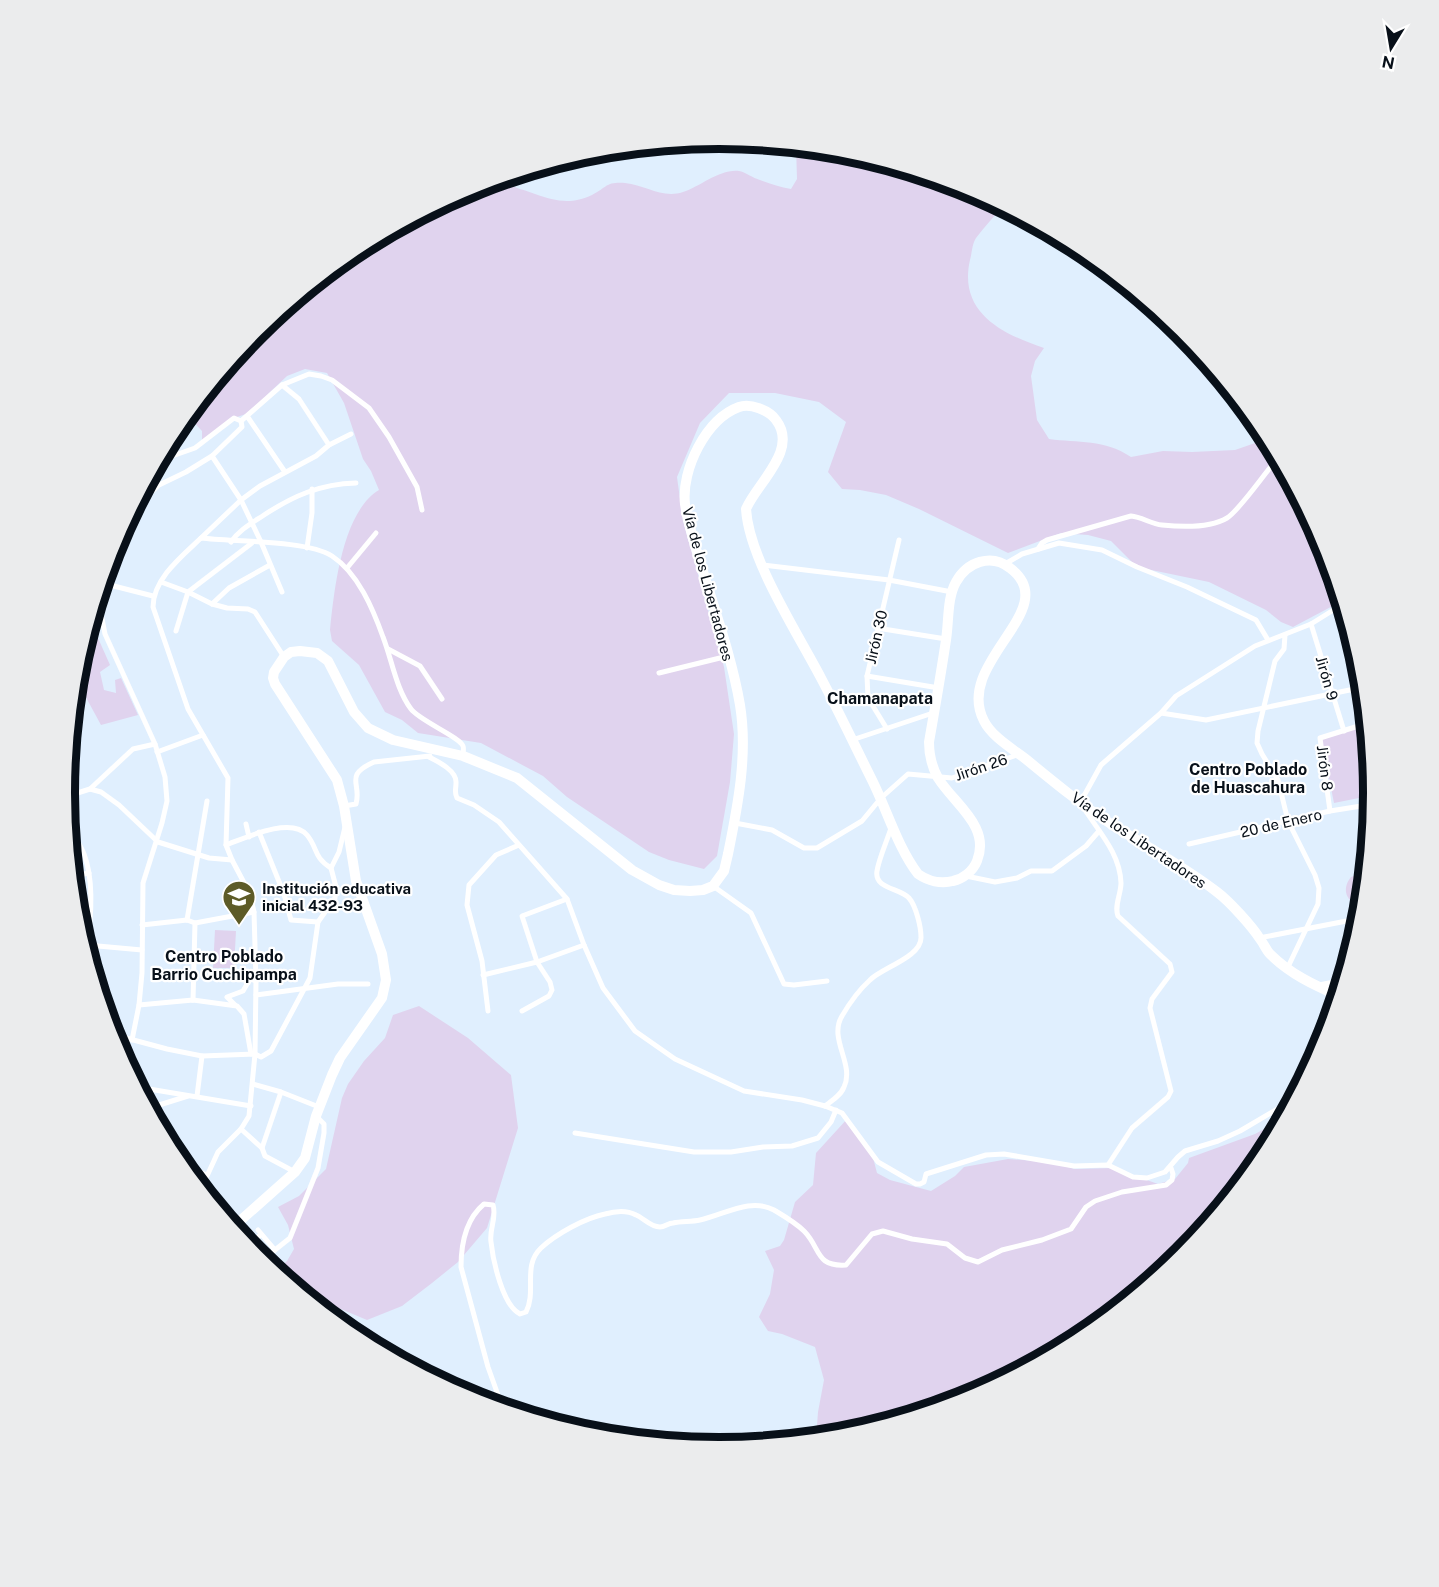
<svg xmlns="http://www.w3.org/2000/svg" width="1439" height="1587" viewBox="0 0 1439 1587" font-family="'Public Sans',sans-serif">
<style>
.green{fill:#e0d3ee}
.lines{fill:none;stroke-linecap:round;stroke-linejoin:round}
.street{stroke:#fff;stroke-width:5}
.highway{stroke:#fff;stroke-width:10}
.labels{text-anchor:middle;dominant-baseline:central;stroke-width:4.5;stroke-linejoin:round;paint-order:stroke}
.street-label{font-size:15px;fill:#081019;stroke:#fff}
.poi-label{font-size:15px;font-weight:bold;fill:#081019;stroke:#fff;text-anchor:start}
.neighbourhood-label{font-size:16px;font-weight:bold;fill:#081019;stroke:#fff}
.rim{fill:none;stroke:#081019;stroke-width:8}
</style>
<rect width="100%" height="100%" fill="#e0effe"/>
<g class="green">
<path d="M796 146 848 151 970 188 1003 206C994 217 984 227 976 238 972 244 972 253 970 260 958 312 1002 334 1044 348L1035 361 1031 376 1037 420 1049 439C1078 443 1105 439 1131 457L1163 451 1192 452 1235 450 1258 442H1271L1325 543 1342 601 1293 627 1281 622 1266 610 1209 582 1137 567 1111 541 1088 535 1061 533 1008 553 919 509 886 495 860 490 842 489 828 472 846 422 819 402 775 393H729L700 423 677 477 683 521 724 667 734 734 730 782 717 856 704 869 669 860 649 852 567 797 543 776 481 743 418 733 402 720 385 712 359 665 332 641 330 630C334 591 342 512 379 490L371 471 363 459 344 403 327 373 305 369 287 376 269 393 252 412 234 418 202 444V431L187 415 257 330 356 249 435 207 449 206 452 197 469 188 502 178C518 191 518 187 535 194 555 201 571 205 592 195 608 187 605 182 625 183 646 185 662 199 683 192 700 187 719 169 739 171 745 172 753 178 760 180 770 184 780 187 791 189L797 179Z"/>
<path d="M94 612 98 638 110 665 100 672 104 690 116 693 115 680 121 678 138 715 101 725 76 679 77 665Z"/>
<path d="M1368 725 1374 795 1334 803 1321 739Z"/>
<path d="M1362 873H1367L1362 906C1346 903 1341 889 1351 877Z"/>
<path d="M215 930 236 931 234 968H213Z"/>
<path d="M419 1006 468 1038 511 1075 518 1128 487 1228 458 1262 432 1283 402 1306 367 1320 305 1294 303 1295 275 1272 287 1261 294 1249 288 1225 278 1207 299 1196 326 1169 342 1098 348 1084 364 1061 385 1038 393 1015Z"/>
<path d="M1286 1117 1264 1158 1182 1257 1083 1338 970 1399 847 1436 816 1439 818 1412 824 1380 815 1347 782 1334 768 1331 759 1317 770 1294 774 1270 765 1251 780 1246 784 1240 795 1202 813 1185 816 1153 848 1118 871 1150 877 1173 890 1180 931 1191 955 1176 964 1167 1008 1159 1050 1162 1075 1169 1113 1168 1158 1184 1175 1179 1188 1163 1189 1158 1255 1134Z"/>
</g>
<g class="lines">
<g class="street">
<path d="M1225 382C1224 397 1232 401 1245 406"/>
<path d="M282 385 299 399 329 445"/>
<path d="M247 416 285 472"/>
<path d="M241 421 282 385 309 374 321 376 332 380 369 408 389 437 417 487 422 510"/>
<path d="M212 456 241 500 261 542 282 592"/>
<path d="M131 511 159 485 186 472 212 456 242 427 241 421 234 418 195 448 158 461"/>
<path d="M201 538 241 500 260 486 316 456 329 445 351 434"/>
<path d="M231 542C239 530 252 523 264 515 293 496 320 484 356 483"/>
<path d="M307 548 312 513V489"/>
<path d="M1038 549 1042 543 1047 540 1131 516C1142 517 1151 524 1162 525 1181 527 1210 528 1227 518 1240 510 1266 471 1279 457"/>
<path d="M1005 564 1022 554 1059 543 1102 550 1137 567 1187 587 1256 620 1268 640"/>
<path d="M763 565 889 580 952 592"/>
<path d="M347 568 376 533"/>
<path d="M161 582 188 592 212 604 227 608 248 609 255 612 284 657"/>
<path d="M102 583 153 596"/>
<path d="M98 598 105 634 155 744 165 777 167 801 162 823 143 883 142 973 139 1005 132 1040"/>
<path d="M212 604 229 588 270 565"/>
<path d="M1311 624 1344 731"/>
<path d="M877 628 946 639"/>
<path d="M176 631 188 592 252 543"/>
<path d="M1285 635 1284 649 1275 661 1258 731 1257 743 1262 754 1278 780 1288 821 1315 875 1319 888 1318 904 1287 969"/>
<path d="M388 649 420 666 442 699"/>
<path d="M659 673 728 656"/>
<path d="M867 676 939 688"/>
<path d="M1161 713 1206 720 1364 687"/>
<path d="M887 729 868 698 867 676 899 540"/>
<path d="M852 740 933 713"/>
<path d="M157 752 203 735"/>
<path d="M429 757C439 762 457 771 456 783 456 790 454 792 457 798L474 805 499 822 567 899 584 945 603 988 635 1031 675 1059 744 1091 802 1100 825 1106 842 1113 878 1162 916 1184H920L924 1182 926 1174 986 1155 1004 1154 1074 1166 1108 1165 1133 1177 1147 1178 1165 1172 1178 1157 1185 1151 1218 1141 1240 1131 1296 1098"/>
<path d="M65 786 67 796"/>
<path d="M90 789 101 792 119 805 158 842 209 858 232 860"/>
<path d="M65 797 90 789 133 749 155 744"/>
<path d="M1080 803 1101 765 1161 713 1176 696 1255 646 1311 624 1343 604"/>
<path d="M344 806 356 804C362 783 343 776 374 762L430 756"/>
<path d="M1085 810C1100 833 1120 854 1121 883 1121 894 1114 906 1118 916L1170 964 1172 972 1152 999 1150 1008 1171 1091 1168 1097 1132 1128 1108 1165"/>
<path d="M1330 811 1320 738 1368 723"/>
<path d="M735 823 772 830 804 848H817L862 821 881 798 908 774 952 778 1017 755"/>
<path d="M246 824 249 837"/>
<path d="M68 825C73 834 80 844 84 854 95 883 91 922 86 952"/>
<path d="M259 832 284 894 291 920 318 922"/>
<path d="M1189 844 1330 811 1374 804"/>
<path d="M226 845C245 838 291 816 307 835 318 848 313 857 331 868"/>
<path d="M73 876 89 873"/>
<path d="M966 876 995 882 1017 878 1031 871H1052L1086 846 1099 831"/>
<path d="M713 886 751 913 784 984 794 985 827 981"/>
<path d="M187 920 207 801"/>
<path d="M142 925 187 920 195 923 254 912"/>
<path d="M1259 938 1362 918"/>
<path d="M87 945 142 950"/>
<path d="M483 975 537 962 584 945"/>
<path d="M1319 985 1344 980"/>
<path d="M256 995 338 984H368"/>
<path d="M193 1000 195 923"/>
<path d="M139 1005 193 1000 237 1006 244 1014 251 1054"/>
<path d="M235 1005 227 997 243 991 250 979 256 981"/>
<path d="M488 1011 482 961 467 905 469 885 496 855 519 845"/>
<path d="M522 1011 549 996 552 990 550 982 537 962 522 916 567 899"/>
<path d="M111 1034 167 1049 202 1056 255 1054 256 981 254 912 250 894 232 860 226 845 228 778 188 709 153 607C153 579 182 556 201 538 234 542 307 540 332 556 358 573 373 609 383 637 392 660 396 689 411 709 420 721 460 737 463 746 464 748 463 753 463 755"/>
<path d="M253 1084 281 1092 319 1107"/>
<path d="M137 1087 251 1106"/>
<path d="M197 1096 202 1056"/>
<path d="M825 1106C832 1101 841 1095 844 1087 855 1064 828 1039 842 1016 849 1004 860 989 870 980 881 968 922 957 921 937 921 927 916 906 909 898 900 888 874 889 877 871 879 858 887 841 891 828"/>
<path d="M150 1111 156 1106 188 1096"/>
<path d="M241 1129 262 1148 265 1156 295 1172"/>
<path d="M575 1133 694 1152H731L763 1147 792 1146 818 1138 831 1122 836 1110"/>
<path d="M262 1148 281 1092"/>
<path d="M178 1161 206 1175"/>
<path d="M192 1178 203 1187"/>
<path d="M201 1189 218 1152 241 1129 249 1116 255 1054 261 1057 271 1051 310 978 318 922 335 898 336 887 331 868 339 852 345 827"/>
<path d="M258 1230 275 1250"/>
<path d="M248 1247 261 1234"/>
<path d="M261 1261 290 1238 318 1168 324 1133V1124L316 1116"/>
<path d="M503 1409 488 1367 461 1267C461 1245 466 1219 484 1204L493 1205C497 1218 489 1229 491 1242 493 1261 503 1306 520 1314L526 1312C537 1291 522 1266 541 1248 556 1234 585 1218 605 1214 615 1211 627 1210 636 1215 644 1218 650 1227 660 1227 665 1227 668 1223 673 1223 682 1221 691 1222 700 1220 724 1215 750 1197 774 1210 784 1216 796 1223 804 1231 821 1248 815 1267 846 1265L872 1234 883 1231 912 1239 947 1244 965 1258 978 1262 1002 1250 1042 1240 1071 1229 1086 1207 1095 1201 1122 1192 1166 1185 1172 1180 1173 1174 1171 1168"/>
</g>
<path class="highway" d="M232 1228 295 1172 305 1158 316 1116 332 1075 340 1058 382 998 386 980 382 954 356 881 344 806 337 780 275 684 273 678 274 672 284 657 291 652 300 651 317 653 328 661 354 712 368 728 393 740 463 756 517 778 632 870 659 885 674 890 690 891 703 890 713 886 724 871 728 854C738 805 748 754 740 705 732 658 715 611 701 565 695 545 688 525 685 504 681 470 706 419 739 407 750 403 769 410 776 420 799 450 757 483 746 509 749 559 797 632 821 678 839 712 855 746 872 780 887 810 898 848 918 874 928 881 941 884 953 881 963 879 973 871 977 861 991 826 954 804 938 778 932 767 929 754 929 742 935 708 941 674 946 640 949 621 947 598 956 582 967 562 991 553 1010 568 1065 609 953 662 984 721 992 737 1013 749 1027 760 1055 783 1083 806 1114 826 1149 848 1185 867 1217 892 1229 901 1252 926 1260 939 1264 944 1266 950 1270 954 1290 974 1314 985 1339 996"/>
</g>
<defs>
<g id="school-pin" transform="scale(1.725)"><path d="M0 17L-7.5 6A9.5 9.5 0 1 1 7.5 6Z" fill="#5d5b27" stroke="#fff"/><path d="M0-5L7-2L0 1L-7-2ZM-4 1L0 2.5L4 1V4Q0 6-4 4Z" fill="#fff"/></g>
</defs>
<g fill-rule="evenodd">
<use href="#school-pin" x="239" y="897"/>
</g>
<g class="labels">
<g class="street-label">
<text transform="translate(708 584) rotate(75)">Vía de los Libertadores</text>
<text transform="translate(876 637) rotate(-77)">Jirón 30</text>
<text transform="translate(1327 678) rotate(74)">Jirón 9</text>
<text transform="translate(981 767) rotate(-19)">Jirón 26</text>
<text transform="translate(1325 768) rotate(83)">Jirón 8</text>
<text transform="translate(1281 823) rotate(-13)">20 de Enero</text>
<text transform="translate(1139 840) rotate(34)">Vía de los Libertadores</text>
</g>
<g class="poi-label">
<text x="262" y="888">Institución educativa<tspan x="262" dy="17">inicial 432-93</tspan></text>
</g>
<g class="neighbourhood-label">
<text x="880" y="698">Chamanapata</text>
<text x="1248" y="769">Centro Poblado<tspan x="1248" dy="18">de Huascahura</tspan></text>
<text x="224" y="956">Centro Poblado<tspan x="224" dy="18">Barrio Cuchipampa</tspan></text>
</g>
</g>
<path d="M0 0H1439V1587H0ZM75 793a644 644 0 1 1 1288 0a644 644 0 1 1-1288 0Z" fill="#ebeced" fill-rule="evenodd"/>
<path class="rim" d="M75 793a644 644 0 1 1 1288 0a644 644 0 1 1-1288 0Z"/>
<g transform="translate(1391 48) rotate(191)" stroke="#ffffff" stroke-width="4.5" paint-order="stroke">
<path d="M0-4.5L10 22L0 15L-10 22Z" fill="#081019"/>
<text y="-9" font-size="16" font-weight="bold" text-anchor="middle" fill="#081019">N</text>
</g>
</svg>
